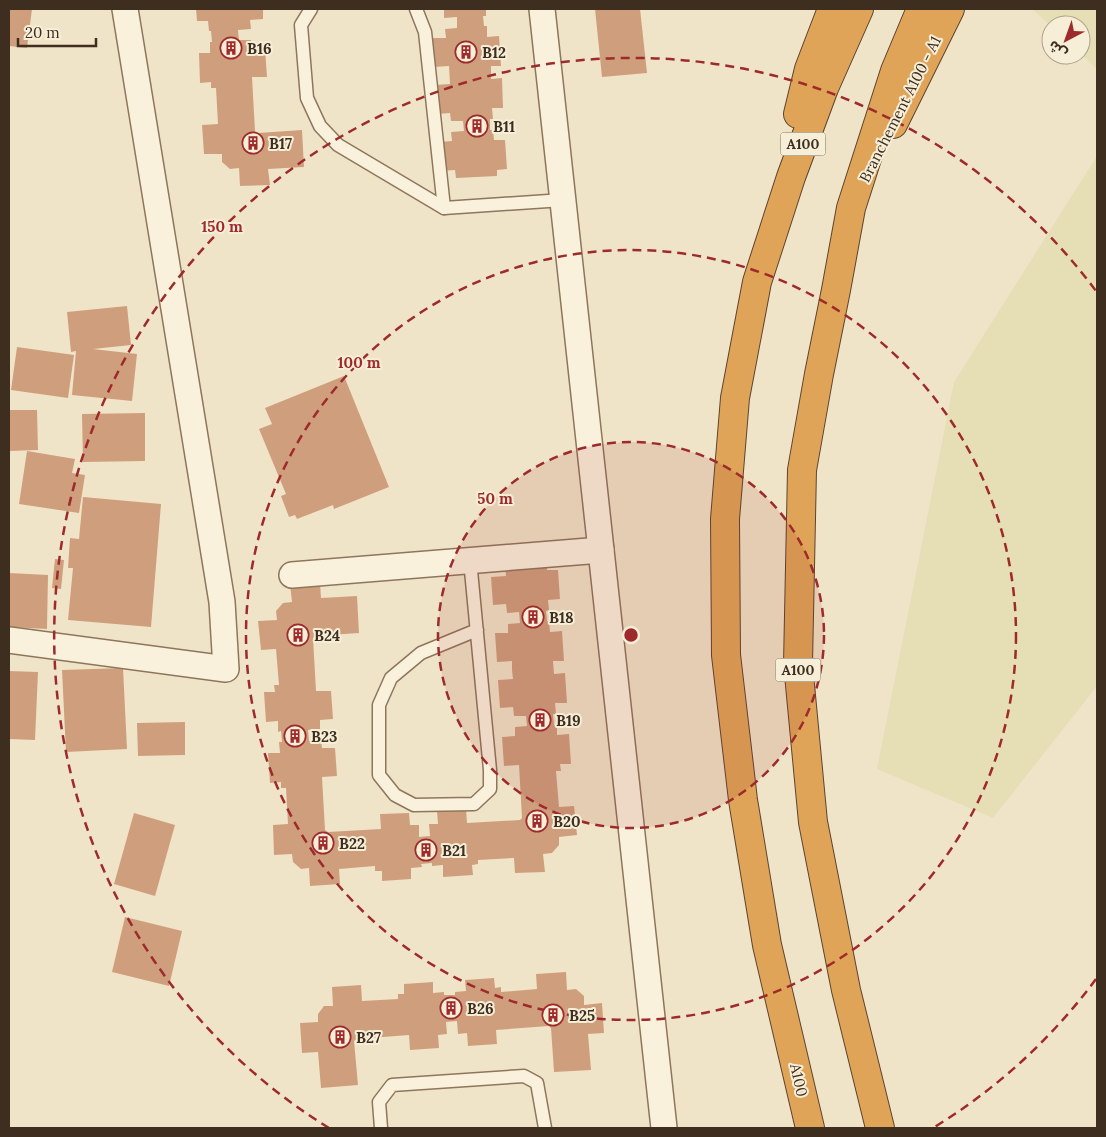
<svg xmlns="http://www.w3.org/2000/svg" width="1106" height="1137" viewBox="0 0 1106 1137" font-family="Lora,'Noto Sans Arabic',serif">
<style>
.farmland{fill:#e6deb5}
.building{fill:#cf9f7d}
.lines{fill:none;stroke-linecap:round;stroke-linejoin:round}
.service-casing{stroke:#8d765c;stroke-width:15}
.minor-casing{stroke:#8d765c;stroke-width:28}
.motorway-casing{stroke:#5b4430;stroke-width:30}
.service{stroke:#faf1dc;stroke-width:12}
.minor{stroke:#faf1dc;stroke-width:25}
.motorway{stroke:#e0a458;stroke-width:28}
.ring{fill:none;stroke:#9e2a2b;stroke-width:2.5;stroke-dasharray:9 6}
.labels{text-anchor:middle;dominant-baseline:central;stroke-width:4;stroke-linejoin:round;paint-order:stroke}
.shield{fill:#f7eed8;stroke:#756857;stroke-width:1}
.shield-label{font-size:14px;font-weight:bold;fill:#3d2e20}
.poi-label{font-size:15px;font-weight:bold;fill:#3d2e20;stroke:#f7eed8;text-anchor:start}
.street-label{font-size:15px;fill:#3d2e20;stroke:#f7eed8}
.centre{fill:#9e2a2b;stroke:#f7eed8;stroke-width:2.5}
.ring-label{font-size:15px;text-anchor:middle;font-weight:bold;fill:#9e2a2b;stroke:#f7eed8;stroke-width:4;stroke-linejoin:round;paint-order:stroke}
</style>
<rect width="100%" height="100%" fill="#f0e4c8"/>
<g class="farmland">
<path d="M1032 9H1097V69L1081 54V25H1051V26Z"/>
<path d="M1097 156V686L993 818 877 769 954 382Z"/>
</g>
<g class="building">
<path d="M9 9H32L27 48 9 46Z"/>
<path d="M196 9H263V19L250 20 251 29 238 30 239 40H251L252 49 265 48 267 77H252L255 131 258 133 302 130 304 167 268 169 270 185 240 186 239 168 230 169 222 162V154H204L202 125 218 124 216 88H211V82L200 83 199 53H210V42H212L211 31H209L208 21H197Z"/>
<path d="M444 9H486V16H483L484 26H487V37L499 36 501 66H491V79L502 78 503 108H492L493 119H490V130H493L494 140H505L507 169 497 170V176L456 178 455 170 440 171 439 142 452 141 451 132 464 131 463 121H451L450 113 437 114 435 85 450 84 449 66 434 67 432 38H446L445 29 457 28V17L444 18Z"/>
<path d="M595 9H640L647 73 602 77Z"/>
<path d="M127 306 131 345 93 349 137 354 132 401 72 395 76 351 71 352 67 312Z"/>
<path d="M17 347 74 355 68 398 11 390Z"/>
<path d="M344 376 389 487 334 509 333 505 297 519 295 515 289 517 281 496 286 494 259 429 272 424 265 408Z"/>
<path d="M9 410H37L38 450 9 451Z"/>
<path d="M145 413V461L83 462 82 414Z"/>
<path d="M27 451 75 459 72 473 85 475 79 513 19 504Z"/>
<path d="M83 497 161 504 151 627 68 620 73 568H68L70 538 79 539Z"/>
<path d="M55 559 64 560 61 589 52 588Z"/>
<path d="M547 564V570H558L560 599 548 600 549 610 546 611 547 621H549L550 632 562 631 564 661H553L554 674 565 673 567 703H555L556 714H553L554 725H557V735L569 734 571 764H560L561 771H556L559 807 574 806 577 835 559 837V845L552 853 543 854 545 872 515 873 514 858 478 860V864L472 865 473 875 443 877V865L432 866V863L421 864 422 867 411 868V879L382 881V871H375V866L339 869 340 884 310 886 309 868 301 869 293 862 292 854 274 855 273 825 288 824 286 788H281V782L270 783 268 753H280L279 742H282L281 731 278 732V721L266 722 264 692H275L274 685H279L276 649 261 650 258 621 277 620 276 611 283 603 292 602 290 584 320 583 321 598 357 596 359 633 315 636 313 638 316 691H331L333 719 320 720V729L308 730 309 741 321 740 322 748H335L337 776 322 777 325 830 328 832 381 829 380 814 409 813 410 825H419V837L430 836 429 824H438L437 811 466 809 467 823 520 820 522 818 519 765 504 766 502 737 515 736V727L527 726 526 716H514L513 707 500 708 498 680 513 679 512 670V661L497 662 495 633H508V624L520 623 519 612 507 613 506 604 493 605 491 577 506 576 505 567Z"/>
<path d="M9 573 48 575 47 629 9 627Z"/>
<path d="M123 668 127 749 66 752 62 670Z"/>
<path d="M9 671 38 672 35 740 9 739Z"/>
<path d="M185 722V755L138 756 137 723Z"/>
<path d="M134 813 175 825 155 896 114 884Z"/>
<path d="M125 917 182 931 169 986 112 972Z"/>
<path d="M566 972 567 990 576 989 584 996V1005L602 1003 604 1033 588 1034 591 1070 554 1072 551 1028 549 1026 496 1030 497 1044 468 1046 467 1033 458 1034 457 1021 446 1022 447 1034 438 1035 439 1048 410 1050 409 1035 357 1039 354 1041 358 1085 321 1088 318 1052 302 1053 300 1023 318 1022V1014L324 1006H333L332 987 361 985 362 1001 398 999V994H404V984L433 982V993L444 992V995H455V992L466 991 465 980 494 978 495 988 501 987V992L537 989 536 974Z"/>
</g>
<g class="lines">
<g class="service-casing">
<g id="service">
<path d="M311 9 301 25 307 98 320 126 338 145 444 208 563 200"/>
<path d="M416 9 425 32 444 208"/>
<path d="M470 560 490 770V789L474 804 414 805 395 795 379 775V705L391 678 421 653 477 630"/>
<path d="M381 1128 379 1102 392 1085 524 1076 537 1083 545 1128"/>
</g>
</g>
<g class="minor-casing">
<g id="minor">
<path d="M542 9 664 1128"/>
<path d="M292 575 601 550"/>
<path d="M9 640 226 669 222 602 125 9"/>
</g>
</g>
<g class="motorway-casing">
<g id="motorway">
<path d="M798 114 809 69 832 9"/>
<path d="M893 124 950 9"/>
<path d="M810 1128 767 945 743 800 726 655 725 519 735 398 757 282 791 177 824 88 859 9"/>
<path d="M880 1128 846 990 813 822 798 664 802 470 819 374 836 290 851 208 895 71 921 9"/>
</g>
</g>
<use href="#service" class="service"/>
<use href="#minor" class="minor"/>
<use href="#motorway" class="motorway"/>
</g>
<circle cx="631" cy="635" r="193" fill="#9e2a2b" fill-opacity=".12"/>
<g class="ring">
<circle cx="631" cy="635" r="193"/>
<circle cx="631" cy="635" r="385"/>
<path d="M1096 979A578 578 0 0 1 933 1128M329 1128A578 578 0 1 1 1096 291"/>
</g>
<defs>
<g id="building-ring" transform="scale(1.125)"><circle r="9.5" fill="#f7eed8" stroke="#9e2a2b" stroke-width="1.5"/><path d="M-4-6H4V6H1V3H-1V6H-4ZM-2.5-4.3h1.7v1.8h-1.7ZM.8-4.3h1.7v1.8H.8ZM-2.5-1h1.7V.8h-1.7ZM.8-1h1.7V.8H.8Z" fill="#9e2a2b"/></g>
</defs>
<g fill-rule="evenodd">
<use href="#building-ring" x="231" y="48"/>
<use href="#building-ring" x="466" y="52"/>
<use href="#building-ring" x="477" y="126"/>
<use href="#building-ring" x="253" y="143"/>
<use href="#building-ring" x="533" y="617"/>
<use href="#building-ring" x="298" y="635"/>
<use href="#building-ring" x="540" y="720"/>
<use href="#building-ring" x="295" y="736"/>
<use href="#building-ring" x="537" y="821"/>
<use href="#building-ring" x="323" y="843"/>
<use href="#building-ring" x="426" y="850"/>
<use href="#building-ring" x="451" y="1008"/>
<use href="#building-ring" x="553" y="1015"/>
<use href="#building-ring" x="340" y="1037"/>
</g>
<g class="labels">
<g class="shield">
<rect x="780.5" y="132.5" width="45" height="23" rx="4"/>
<rect x="775.5" y="658.5" width="45" height="23" rx="4"/>
</g>
<g class="shield-label">
<text x="803" y="144">A100</text>
<text x="798" y="670">A100</text>
</g>
<g class="poi-label">
<text x="247" y="48">B16</text>
<text x="482" y="52">B12</text>
<text x="493" y="126">B11</text>
<text x="269" y="143">B17</text>
<text x="549" y="617">B18</text>
<text x="314" y="635">B24</text>
<text x="556" y="720">B19</text>
<text x="311" y="736">B23</text>
<text x="553" y="821">B20</text>
<text x="339" y="843">B22</text>
<text x="442" y="850">B21</text>
<text x="467" y="1008">B26</text>
<text x="569" y="1015">B25</text>
<text x="356" y="1037">B27</text>
</g>
<g class="street-label">
<text transform="translate(900 109) rotate(-63)">Branchement A100 - A1</text>
<text transform="translate(799 1080) rotate(77)">A100</text>
</g>
</g>
<circle cx="631" cy="635" r="8" class="centre"/>
<g class="ring-label">
<text x="222" y="232">150 m</text>
<text x="359" y="368">100 m</text>
<text x="495" y="504">50 m</text>
</g>
<rect width="1106" height="1137" fill="none" stroke="#3d2e20" stroke-width="20"/>
<g transform="translate(1066 40) rotate(221)"><circle r="24" fill="#f7eed8" stroke="#ada18e"/>
<path d="M0-4L9 19L0 12L-9 19Z" fill="#9e2a2b"/>
<text y="-8" font-size="14" font-weight="bold" text-anchor="middle" fill="#3d2e20">ش</text>
</g>
<path d="M18 38v8h78v-8" fill="none" stroke="#3d2e20" stroke-width="2.5"/>
<text x="25" y="38" font-size="15" fill="#3d2e20" stroke="#f7eed8" stroke-width="4" paint-order="stroke">20 m</text>
</svg>
